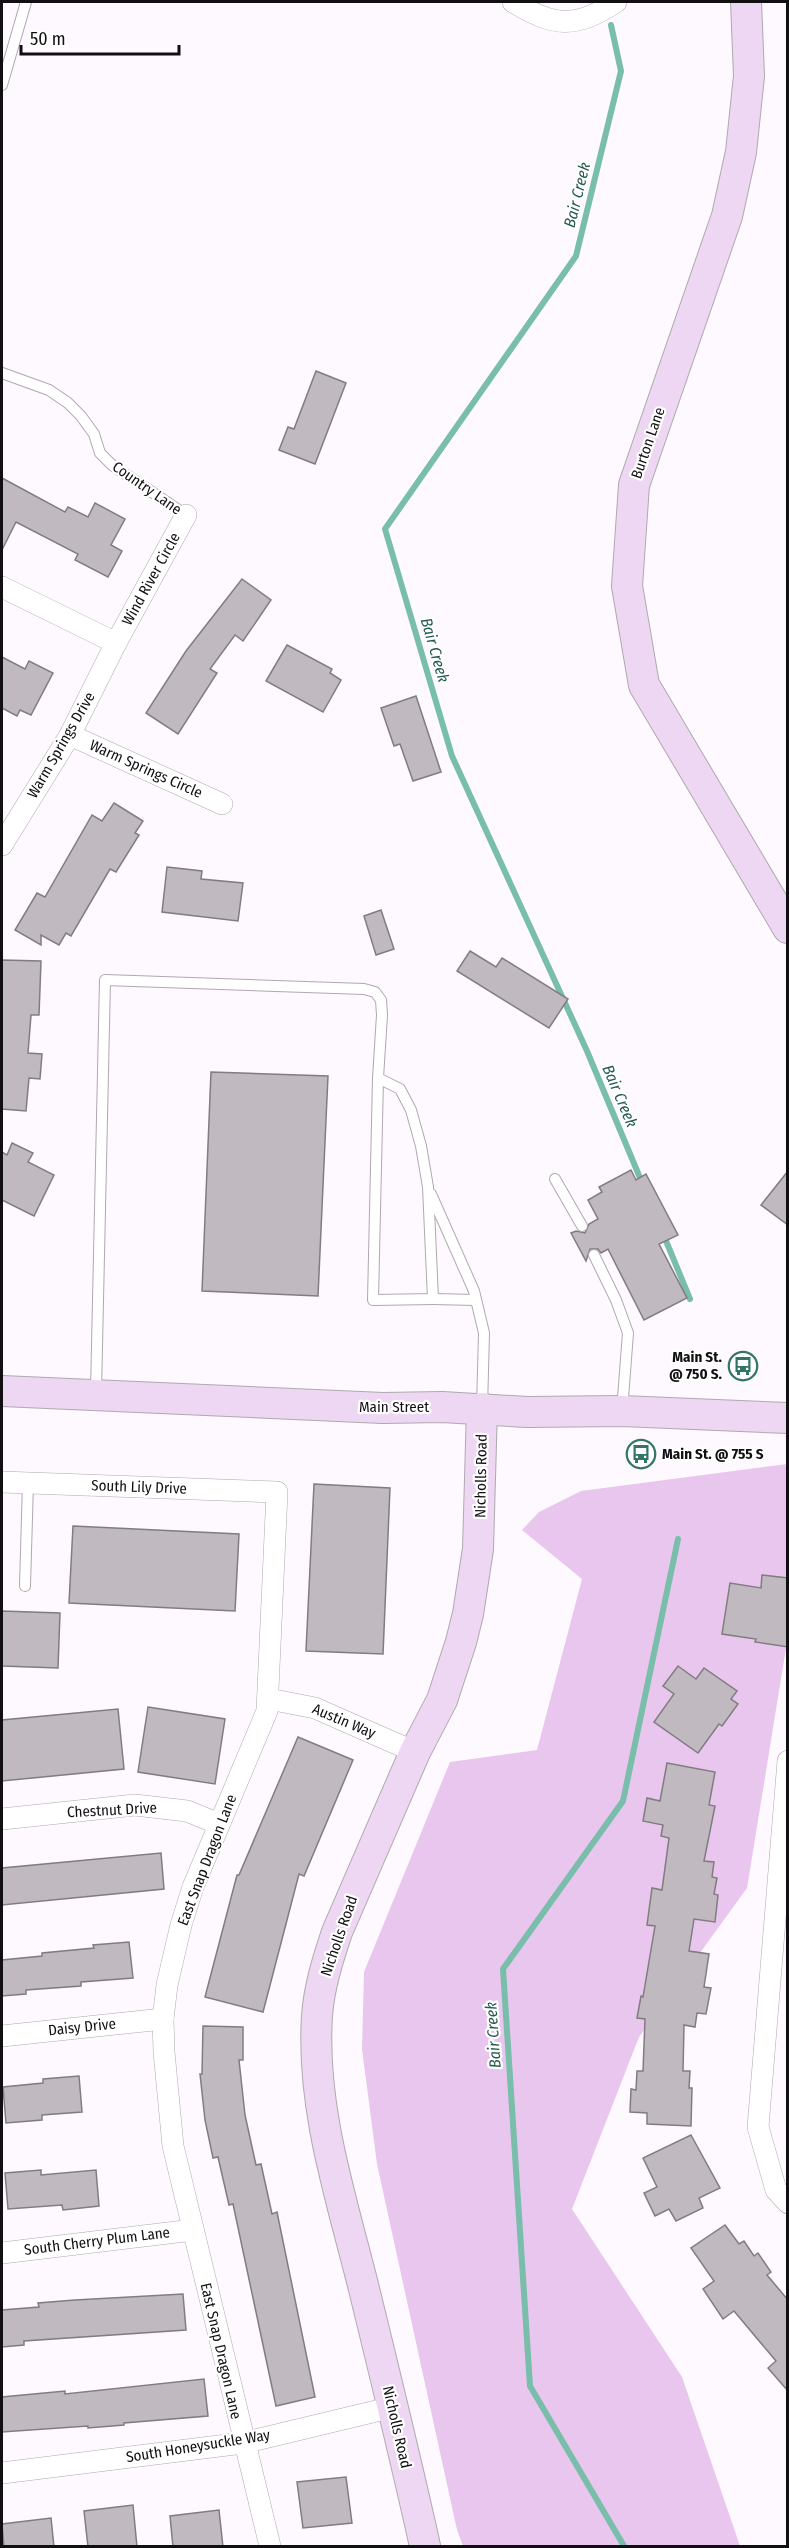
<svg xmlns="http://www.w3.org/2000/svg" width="789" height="2548" viewBox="0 0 789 2548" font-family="'Fira Sans Condensed',sans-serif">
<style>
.green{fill:#e8c6ed}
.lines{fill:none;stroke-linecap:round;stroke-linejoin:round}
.stream{stroke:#79bdab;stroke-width:6}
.building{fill:#c0bac0;stroke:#817c82;stroke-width:1.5}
.lane-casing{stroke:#afa9af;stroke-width:12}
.street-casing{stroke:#afa9af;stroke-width:22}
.secondary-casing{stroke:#afa9af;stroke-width:32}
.lane{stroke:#fff;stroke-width:10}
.street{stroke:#fff;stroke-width:21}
.secondary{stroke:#eed7f2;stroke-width:30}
.labels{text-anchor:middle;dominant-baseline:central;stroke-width:4.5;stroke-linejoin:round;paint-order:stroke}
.street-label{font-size:15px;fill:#110f12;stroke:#fff}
.poi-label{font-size:15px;font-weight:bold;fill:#110f12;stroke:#fff;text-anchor:end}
.water-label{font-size:16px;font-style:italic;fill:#245b4f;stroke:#fff}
</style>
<rect width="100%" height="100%" fill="#fef8ff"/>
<path class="green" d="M787 1464V1642L747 1888 639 2037 572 2209 682 2377 740 2546H463L457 2530 377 2164 362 2049 364 1972 450 1762 537 1750 582 1579 522 1530 539 1512 581 1491Z"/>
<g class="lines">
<g class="stream">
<path d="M611 25 621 71 576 256 385 529 452 756 587 1051 643 1185"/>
<path d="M664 1236 690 1299"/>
<path d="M624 2546 530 2386 503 1969 623 1801 678 1539"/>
</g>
</g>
<g class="building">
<path d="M316 371 346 383 315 464 279 450 288 427 294 429Z"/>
<path d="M2 478 65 512 68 507 88 517 95 503 125 519 111 545 122 551 108 577 75 560 78 554 16 522 2 550Z"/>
<path d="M242 579 271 600 243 641 235 635 210 669 217 673 178 734 146 713 186 651Z"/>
<path d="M287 645 332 669 330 673 341 680 323 712 266 681Z"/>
<path d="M2 657 25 669 29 661 53 673 31 715 20 710 17 716 2 708Z"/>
<path d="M416 696 441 772 413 781 400 744 394 746 381 708Z"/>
<path d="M114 803 143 821 135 833 139 835 116 872 110 869 71 936 66 933 59 945 41 935V945L15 930 37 893 45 897 92 815 102 821Z"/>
<path d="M167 867 202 871 201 879 243 883 238 921 162 912Z"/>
<path d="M381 910 394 949 376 955 364 916Z"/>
<path d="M470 951 496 967 502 958 568 999 549 1028 457 971Z"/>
<path d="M2 960 41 961 39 1015H31L28 1053 42 1054 40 1079 29 1078 26 1111 2 1109Z"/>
<path d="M211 1072 328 1076 318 1296 202 1291Z"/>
<path d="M12 1143 33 1153 28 1162 54 1175 34 1216 2 1200V1152L7 1155Z"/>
<path d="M631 1170 636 1180 646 1174 678 1235 659 1244 687 1298 644 1320 608 1249 601 1253 598 1249H590L586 1261 571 1233 576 1231 585 1233 589 1224 598 1219 588 1200 602 1192 599 1187Z"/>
<path d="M788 1171V1225L761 1205Z"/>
<path d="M314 1484 390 1488 383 1654 306 1651Z"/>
<path d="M73 1526 239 1534 235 1611 69 1603Z"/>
<path d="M762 1575 788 1578V1647L755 1642 756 1639 722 1634 730 1583 761 1588Z"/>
<path d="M2 1611 60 1613 58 1668 2 1666Z"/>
<path d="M678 1666 696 1679 704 1668 737 1691 731 1699 738 1704 722 1726 719 1724 698 1753 654 1722 674 1694 663 1686Z"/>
<path d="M148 1707 225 1719 215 1784 138 1772Z"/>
<path d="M118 1709 124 1769 2 1781V1720Z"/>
<path d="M298 1737 353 1760 304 1876 299 1874 263 2012 205 1997 237 1875H239Z"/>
<path d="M667 1763 715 1772 709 1805 715 1806 704 1861 714 1862 712 1877 717 1878 714 1894 718 1895 715 1922 694 1919 689 1951 709 1954 704 1987 711 1988 706 2014 697 2013 695 2027 684 2025 683 2071H690L689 2088H692L691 2126 647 2124V2113L630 2112 631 2089 636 2090 637 2071H643L645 2019 637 2018 641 1996 643 1997 655 1926 647 1925 652 1888 662 1890 669 1838 661 1836 663 1825 643 1821 647 1798 660 1801Z"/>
<path d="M161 1853 164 1889 2 1905V1868Z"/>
<path d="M129 1942 133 1978 81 1982V1986L26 1990V1994L2 1996V1960L42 1956V1953L94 1948 93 1945Z"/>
<path d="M203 2026 243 2027V2060H239L245 2115 256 2165 261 2164 272 2214 277 2212 315 2397 276 2406 233 2204 229 2205 218 2157 213 2158 205 2120 200 2074H202Z"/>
<path d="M79 2076 82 2112 42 2115V2120L6 2123 3 2087 43 2083V2079Z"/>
<path d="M691 2135 720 2188 699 2198 703 2208 676 2221 669 2209 655 2216 644 2193 657 2187 643 2158Z"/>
<path d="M41 2170V2175L96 2170 99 2206 63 2210 62 2205 8 2209 5 2173Z"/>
<path d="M725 2225 739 2244 744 2241 754 2256 758 2253 771 2272 767 2275 788 2300V2391L768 2368 776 2361 734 2311 723 2319 703 2289 714 2281 691 2248Z"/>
<path d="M183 2294 186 2330 24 2341V2345L2 2347V2310L39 2307 38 2303 75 2300Z"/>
<path d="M204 2379 208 2416 124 2423V2425L88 2428V2426L2 2432V2397L65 2391V2394Z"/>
<path d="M346 2477 352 2523 303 2528 297 2482Z"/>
<path d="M133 2505 137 2547H88L84 2511Z"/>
<path d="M219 2510 223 2547H173L170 2516Z"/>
<path d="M51 2518 54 2547H4L2 2524Z"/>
</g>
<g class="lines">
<g class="lane-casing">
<g id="lane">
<path d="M2 85 26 2"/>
<path d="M2 373 49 390 68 403 81 416 94 434 100 453 112 465 186 515"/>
<path d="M555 1179 582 1226"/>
<path d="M431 1194 474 1291 484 1333 482 1408"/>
<path d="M594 1255 616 1300 628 1333 622 1411"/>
<path d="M433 1299 476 1300"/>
<path d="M96 1392 105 980 364 989 375 992 381 1000 382 1015 378 1078 373 1300 433 1299 428 1187 421 1146 411 1110 400 1089 378 1078"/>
<path d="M25 1586 28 1483"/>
</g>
</g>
<g class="street-casing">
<g id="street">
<path d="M513 2C554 27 576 29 616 2"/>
<path d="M2 587 116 643"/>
<path d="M70 735 222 804"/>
<path d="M2 845 70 735 116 643 186 515"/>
<path d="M2 1482 277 1492 267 1711 193 1887 181 1925 167 1985 163 2019 164 2052 173 2146 270 2546"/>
<path d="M269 1699 315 1708 415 1752"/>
<path d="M788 1761 758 2127 776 2190 788 2203"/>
<path d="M2 1819 135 1805 187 1811 219 1824"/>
<path d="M2 2036 163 2019"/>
<path d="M2 2253 193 2230"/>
<path d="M2 2473 243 2443 393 2407"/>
</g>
</g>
<g class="secondary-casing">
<g id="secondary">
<path d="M746 2 749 76 741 152 727 216 634 485 627 586 644 685 788 928"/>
<path d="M2 1391 383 1408 442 1407 527 1412 622 1411 788 1418"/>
<path d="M425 2546C406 2460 385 2375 364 2289 342 2200 311 2109 317 2016 319 1987 328 1959 337 1932L415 1752 442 1700 461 1642 468 1614 478 1549 482 1408"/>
</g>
</g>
<use href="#lane" class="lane"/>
<use href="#street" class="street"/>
<use href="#secondary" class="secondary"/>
</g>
<defs>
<g id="bus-ring" transform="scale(1.5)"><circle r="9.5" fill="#fff" stroke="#347666" stroke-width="1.5"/><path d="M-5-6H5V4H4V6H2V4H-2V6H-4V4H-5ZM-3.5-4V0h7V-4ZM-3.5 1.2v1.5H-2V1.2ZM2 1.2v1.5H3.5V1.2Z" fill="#347666"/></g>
</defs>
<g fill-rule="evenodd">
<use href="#bus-ring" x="743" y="1366"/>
<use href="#bus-ring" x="641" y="1454"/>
</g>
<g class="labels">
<g class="street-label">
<text transform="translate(648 443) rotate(-71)">Burton Lane</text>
<text transform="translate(147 488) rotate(35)">Country Lane</text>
<text transform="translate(151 579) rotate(-61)">Wind River Circle</text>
<text transform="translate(61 745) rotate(-60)">Warm Springs Drive</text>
<text transform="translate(146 769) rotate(24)">Warm Springs Circle</text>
<text x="394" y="1407">Main Street</text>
<text transform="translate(481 1476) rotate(-89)">Nicholls Road</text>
<text transform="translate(139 1487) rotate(2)">South Lily Drive</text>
<text transform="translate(344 1721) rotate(23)">Austin Way</text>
<text transform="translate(112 1810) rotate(-3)">Chestnut Drive</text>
<text transform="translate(207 1860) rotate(-69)">East Snap Dragon Lane</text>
<text transform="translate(339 1936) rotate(-71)">Nicholls Road</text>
<text transform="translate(82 2027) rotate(-6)">Daisy Drive</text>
<text transform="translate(97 2241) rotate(-7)">South Cherry Plum Lane</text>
<text transform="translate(221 2351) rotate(77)">East Snap Dragon Lane</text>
<text transform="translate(397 2427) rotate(77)">Nicholls Road</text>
<text transform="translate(198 2446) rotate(-9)">South Honeysuckle Way</text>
</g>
<g class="poi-label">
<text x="722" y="1357">Main St.<tspan x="722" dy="17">@ 750 S.</tspan></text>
<text x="662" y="1454" text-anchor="start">Main St. @ 755 S</text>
</g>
<g class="water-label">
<text transform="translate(577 195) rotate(-76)">Bair Creek</text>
<text transform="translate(435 650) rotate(74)">Bair Creek</text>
<text transform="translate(620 1096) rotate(67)">Bair Creek</text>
<text transform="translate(493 2035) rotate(-94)">Bair Creek</text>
</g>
</g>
<rect width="789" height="2548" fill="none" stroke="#110f12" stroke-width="6"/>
<path d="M21 45v9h158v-9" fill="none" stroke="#110f12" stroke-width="3"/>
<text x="30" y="45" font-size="18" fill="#110f12" stroke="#ffffff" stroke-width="4.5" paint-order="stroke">50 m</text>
</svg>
